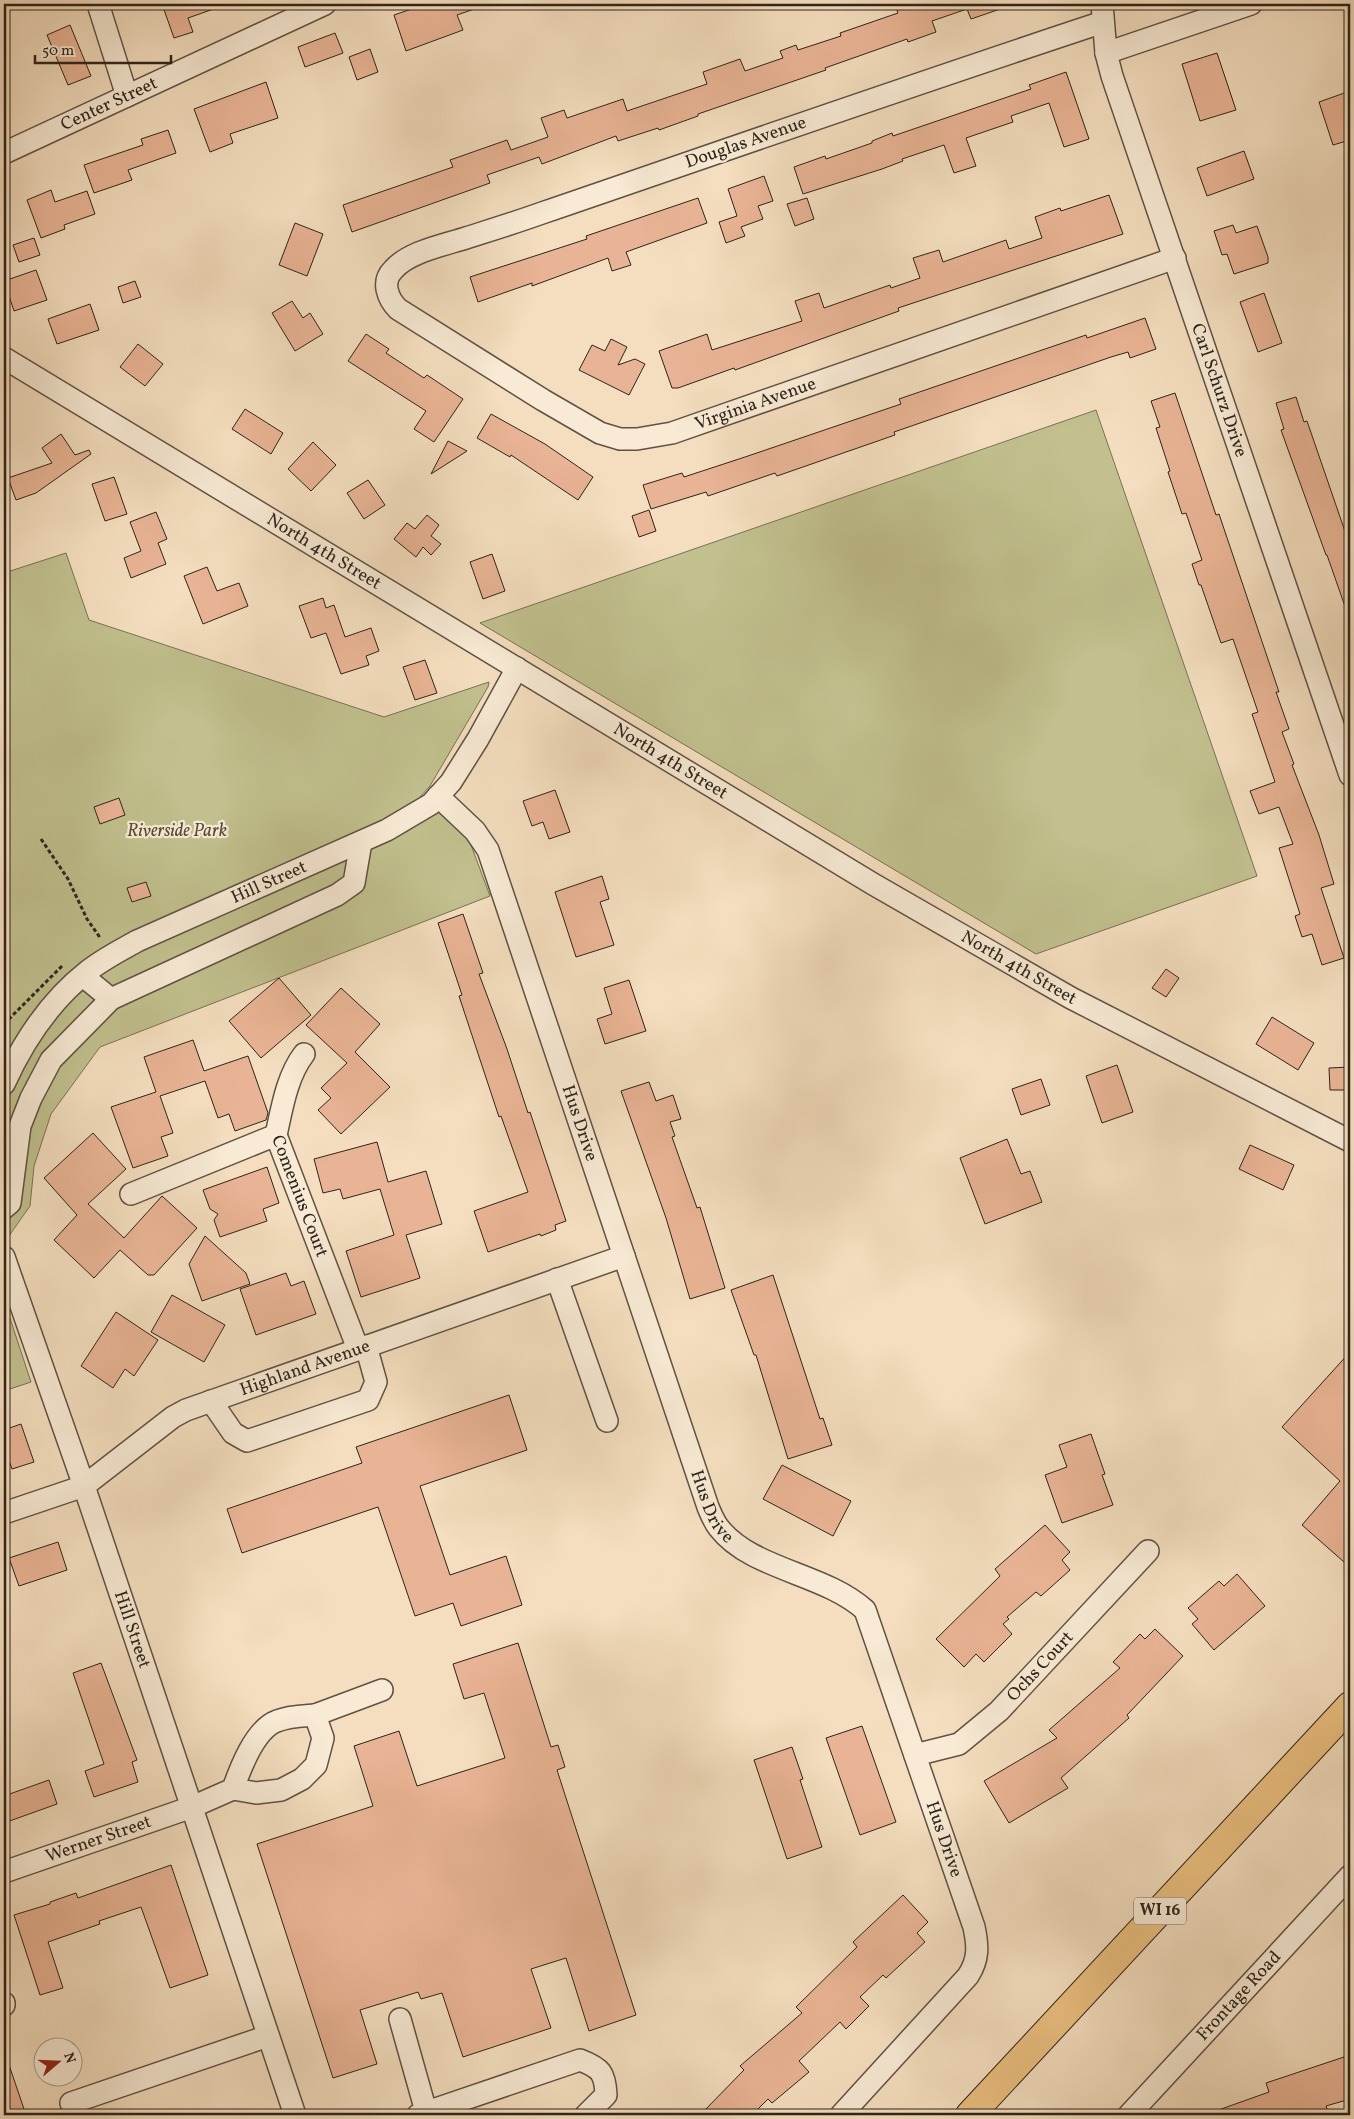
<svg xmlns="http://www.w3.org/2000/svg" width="1354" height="2119" viewBox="0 0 1354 2119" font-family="Vollkorn,serif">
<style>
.green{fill:#c1c08e;stroke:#787254}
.building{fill:#e9b495;stroke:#2e241a}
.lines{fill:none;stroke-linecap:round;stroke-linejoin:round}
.minor-casing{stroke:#605243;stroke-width:24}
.highway-casing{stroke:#2e241a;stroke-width:30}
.path{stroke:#2e241a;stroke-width:3;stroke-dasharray:4 2.5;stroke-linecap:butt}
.minor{stroke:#f8ead5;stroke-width:21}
.highway{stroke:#eabf80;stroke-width:28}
.labels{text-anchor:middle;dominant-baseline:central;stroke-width:4.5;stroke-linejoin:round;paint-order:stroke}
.shield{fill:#f8ead5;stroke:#6b5f52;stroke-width:1}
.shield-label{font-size:16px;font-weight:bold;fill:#2e241a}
.street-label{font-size:18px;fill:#2e241a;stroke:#f8ead5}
.park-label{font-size:18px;font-style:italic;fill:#534b37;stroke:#f8ead5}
</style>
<rect width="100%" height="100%" fill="#f4debf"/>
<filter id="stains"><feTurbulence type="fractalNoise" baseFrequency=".004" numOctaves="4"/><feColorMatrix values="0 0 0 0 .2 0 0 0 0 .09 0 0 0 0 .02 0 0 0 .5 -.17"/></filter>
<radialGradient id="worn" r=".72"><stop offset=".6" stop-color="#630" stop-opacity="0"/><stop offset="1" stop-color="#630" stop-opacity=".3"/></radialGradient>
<g class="green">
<path d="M1096 410 1257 876 1036 954 480 623Z"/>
<path d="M66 553 89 620 384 717 489 682 488 687 430 786 420 797 462 832 471 845 490 896 100 1047 51 1114 34 1166 30 1206 4 1243V573Z"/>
<path d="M4 1300 31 1382 4 1391Z"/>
</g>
<g class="building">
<path d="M162 4H222V6L188 18 193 32 174 38Z"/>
<path d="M426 4H482L483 6 457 15 463 30 406 51 394 15Z"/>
<path d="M910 4H1009V6L971 19 967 9 932 21 936 32 908 42 907 39 825 68 826 70 698 114V116L659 130 658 128 618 141 616 136 542 164 539 157 487 175 490 183 352 232 343 205 453 167 450 160 507 140 511 150 548 137 541 118 564 110 567 118 623 99 627 111 707 84 703 72 740 59 745 71 783 58 780 51 796 45 798 50 841 36 840 33 898 13 896 8Z"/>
<path d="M70 25 91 76 68 85 47 35Z"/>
<path d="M335 33 343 53 305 67 298 47Z"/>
<path d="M370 49 378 72 357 80 349 57Z"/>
<path d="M1217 53 1236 110 1200 121 1182 64Z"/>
<path d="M1066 72 1089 139 1064 147 1049 103 1011 116 1013 122 966 138 976 166 954 173 944 145 902 159 903 161 882 169 803 194 794 167 825 156 826 159 872 143V141L892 133 893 136 1031 89 1029 85Z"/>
<path d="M266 82 278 118 230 134 233 143 210 152 194 109Z"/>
<path d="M1350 91V140L1333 145 1319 102Z"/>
<path d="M168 130 176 153 128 170 132 180 94 193 84 165 143 145 141 139Z"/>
<path d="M1244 151 1254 179 1207 196 1197 168Z"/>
<path d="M764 176 773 201 758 206 763 219 741 227 745 236 726 243 719 222 737 216 728 189Z"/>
<path d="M51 190 55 202 87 191 95 214 64 225 65 229 41 238 27 200Z"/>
<path d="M1109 195 1123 234 898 308 899 311 735 370 734 368 678 388H672L659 351 707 334 712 350 802 321 795 301 819 293 824 308 890 285 891 288 920 278 913 258 939 250 943 262 1006 240 1009 249 1042 238 1035 217 1060 208 1061 211Z"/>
<path d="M698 198 707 223 626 252 631 265 612 271 608 258 532 286V283L478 302 470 277 587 239 586 236Z"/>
<path d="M807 198 814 219 795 226 787 204Z"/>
<path d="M295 223 323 234 307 276 279 265Z"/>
<path d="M1233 225 1236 233 1257 226 1268 257V263L1234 274 1227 254 1222 255 1214 231Z"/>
<path d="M34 238 40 255 19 262 13 245Z"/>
<path d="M36 270 47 300 14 311 4 281Z"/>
<path d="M135 281 141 297 123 303 118 287Z"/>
<path d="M1264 293 1282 343 1258 352 1240 302Z"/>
<path d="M292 301 303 318 310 313 323 334 295 351 272 313Z"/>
<path d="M90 304 99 330 57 344 48 319Z"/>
<path d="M1145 318 1156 349 1130 358 1128 352 1111 357 894 432 895 435 777 476 775 473 708 496 706 492 651 509 643 485 682 473 684 477 745 457 901 404 899 399 1086 335 1087 338Z"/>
<path d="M366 334 389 349 386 353 424 378 427 375 463 399 434 442 414 429 426 411 348 361Z"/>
<path d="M611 339 627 347 618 365 635 359 645 364 629 395 579 370 592 345 605 351Z"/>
<path d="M138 344 163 364 145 386 120 367Z"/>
<path d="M1175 393 1216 515 1219 514 1279 692H1276L1289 729 1282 732 1294 764 1292 765 1319 835 1334 884 1321 888 1344 958 1322 965 1312 934 1302 937 1295 916 1300 914 1279 848 1293 844 1279 807 1259 814 1250 791 1275 782 1252 714 1258 712 1233 639 1221 643 1201 585H1199L1192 564 1202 560 1186 513 1182 514 1168 472 1170 471 1156 428 1160 427 1151 401Z"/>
<path d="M1296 397 1304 422 1307 421 1350 546V615H1348L1327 555H1326L1281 430 1284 429 1276 403Z"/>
<path d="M245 409 283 433 271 454 232 429Z"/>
<path d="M491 414 545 444 593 477 578 500 511 455 510 457 477 438Z"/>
<path d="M61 434 75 455 89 450 91 454 36 493 16 500 8 478 52 463 42 448Z"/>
<path d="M448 441 467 451 431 474Z"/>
<path d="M313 442 336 465 311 491 288 469Z"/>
<path d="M114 477 127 514 105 521 92 484Z"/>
<path d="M368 480 385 505 364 519 347 493Z"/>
<path d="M649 510 656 531 639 537 632 516Z"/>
<path d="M156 512 167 539 158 543 166 564 131 578 124 558 141 551 130 522Z"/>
<path d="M427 515 439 525 431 536 441 544 431 555 423 547 416 557 394 539 407 523 415 529Z"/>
<path d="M492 554 505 591 483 599 470 562Z"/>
<path d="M207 567 217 591 239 583 248 606 203 624 184 576Z"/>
<path d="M323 598 326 608 334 605 345 637 371 628 379 651 366 656 369 665 341 674 326 633 311 638 299 606Z"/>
<path d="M425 660 437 693 415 700 403 667Z"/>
<path d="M555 790 570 832 549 839 543 822 532 826 523 801Z"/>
<path d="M119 798 125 815 100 824 94 807Z"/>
<path d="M602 876 609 899 600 902 614 945 576 957 555 892Z"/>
<path d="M146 882 151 896 132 902 127 888Z"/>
<path d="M463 914 483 973 479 974 507 1049 528 1113 530 1112 566 1221 555 1225 556 1230 541 1236 540 1234 488 1252 474 1211 528 1192 501 1116 499 1117 459 996 462 995 438 923Z"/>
<path d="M1166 969 1179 978 1166 997 1152 988Z"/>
<path d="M279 978 311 1015 261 1058 229 1021Z"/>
<path d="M629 980 646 1031 605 1044 597 1019 612 1014 604 988Z"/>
<path d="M341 988 380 1024 355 1052 390 1087 341 1134 318 1110 331 1098 321 1088 347 1063 306 1025Z"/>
<path d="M1272 1017 1314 1043 1298 1070 1256 1044Z"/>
<path d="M193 1040 204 1071 248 1056 268 1113 266 1120 235 1131 229 1114 218 1118 205 1081 160 1096 173 1133 161 1137 168 1156 133 1168 111 1107 156 1092 144 1057Z"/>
<path d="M1117 1065 1133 1112 1102 1123 1086 1076Z"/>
<path d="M1350 1067V1090H1330L1329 1068Z"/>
<path d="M1041 1079 1050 1105 1021 1115 1012 1089Z"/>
<path d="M649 1082 656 1101 673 1095 681 1119 670 1122 675 1136 672 1137 697 1208 700 1207 725 1288 690 1299 666 1218 621 1091Z"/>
<path d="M93 1133 126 1169 88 1204 124 1238 162 1196 197 1228 154 1275H148L120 1250 94 1278 54 1240 77 1215 44 1178Z"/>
<path d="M1007 1139 1021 1174 1030 1171 1042 1202 985 1224 960 1158Z"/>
<path d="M377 1142 388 1182 426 1171 442 1224 406 1235 420 1278 361 1297 346 1251 394 1235 380 1189 343 1199 340 1189 323 1193 314 1159Z"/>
<path d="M1250 1145 1294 1165 1283 1190 1239 1169Z"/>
<path d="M267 1167 279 1203 263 1209 267 1221 220 1237 214 1220 218 1214 210 1209 203 1190Z"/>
<path d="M205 1236 246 1273 250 1284 202 1301 189 1264Z"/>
<path d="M286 1273 291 1286 304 1281 316 1314 256 1335 240 1289Z"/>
<path d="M773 1275 820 1419 823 1418 832 1445 788 1459 756 1355H754L731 1290Z"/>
<path d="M172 1295 225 1325 204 1362 151 1332Z"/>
<path d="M116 1312 158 1340 134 1376 125 1369 113 1388 81 1366Z"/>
<path d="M1350 1352V1554L1344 1562 1302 1525 1340 1481 1282 1427Z"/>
<path d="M509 1395 527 1450 420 1486 450 1575 506 1556 522 1605 461 1626 453 1603 415 1616 378 1507 242 1553 227 1509 362 1463 356 1447Z"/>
<path d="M21 1424 34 1462 12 1469 4 1446V1430Z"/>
<path d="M1091 1434 1105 1474 1102 1475 1113 1505 1062 1523 1045 1475 1067 1467 1059 1445Z"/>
<path d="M782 1465 851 1501 833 1536 763 1499Z"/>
<path d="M1045 1525 1070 1552 1062 1560 1070 1570 1041 1596 1036 1592 1007 1617 1009 1619 1003 1624 1012 1634 984 1662 976 1654 964 1667 936 1639 1000 1576 995 1569Z"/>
<path d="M58 1542 67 1570 19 1586 9 1558Z"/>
<path d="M1237 1574 1265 1606 1214 1650 1192 1624 1198 1619 1188 1608 1219 1581 1224 1586Z"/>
<path d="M1155 1629 1183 1656 1127 1715 1129 1718 1061 1778 1068 1788 1009 1823 984 1781 1057 1738 1049 1730 1120 1668 1113 1662 1140 1634 1145 1639Z"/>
<path d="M518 1643 551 1747 558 1745 565 1767 557 1770 636 2015 589 2031 566 1958 531 1969 551 2028 463 2057 442 1993 421 1999 418 1992 360 2010 377 2064 333 2078 257 1844 373 1806 354 1746 399 1731 417 1786 505 1758 484 1693 464 1699 453 1664Z"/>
<path d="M101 1663 137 1760 132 1762 138 1782 94 1797 85 1771 104 1764 73 1673Z"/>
<path d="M862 1726 896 1822 860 1835 826 1738Z"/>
<path d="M792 1747 803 1779 800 1780 822 1847 787 1859 754 1760Z"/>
<path d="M49 1780 57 1804 4 1823V1796Z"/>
<path d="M171 1865 208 1975 170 1988 141 1907 99 1921 100 1924 48 1942 63 1988 40 1995 14 1915 50 1904V1902L76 1893 78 1898Z"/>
<path d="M903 1895 928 1922 917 1933 925 1942 886 1978 883 1975 860 1997 869 2006 846 2029 840 2022 799 2061 809 2072 772 2103 768 2099 752 2115H700L744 2070 740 2066 802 2013 796 2007 857 1947 853 1942Z"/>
<path d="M1350 2055V2099L1326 2106 1329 2115H1211L1210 2113 1269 2092 1266 2083Z"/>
<path d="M6 2056 26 2115H4V2057Z"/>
</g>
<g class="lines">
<g class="minor-casing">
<g id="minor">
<path d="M98 4 127 96"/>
<path id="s1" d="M1102 4 1106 53 1112 76 1350 775"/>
<path id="s2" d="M1103 22C915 84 729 149 542 213 517 222 491 230 466 238 444 245 408 252 393 270 381 282 388 299 398 309L543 400 600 433 620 439H637L672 433 1175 258"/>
<path d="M1106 53 1251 4"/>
<path id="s3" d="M4 153 325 4"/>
<path id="s4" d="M4 358 873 884 1071 998 1350 1141"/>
<path id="s5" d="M438 796 475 831 488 850 708 1507C711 1514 714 1522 719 1528 752 1570 824 1573 865 1610L974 1927C978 1946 979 1959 968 1976L841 2115"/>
<path d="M83 976 111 999"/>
<path id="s6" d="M4 1084C23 1042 51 1000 88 971 103 959 121 950 137 941L387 830 431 804 451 782 478 739 517 668"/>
<path d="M276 1135C282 1108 287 1076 304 1054"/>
<path id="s7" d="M131 1194 276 1135 358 1349"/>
<path d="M4 1208 10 1203 20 1126 31 1098 51 1060 111 999 337 895 354 883 361 842"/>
<path id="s8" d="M4 1257 84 1486 295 2115"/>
<path d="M557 1279 607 1421"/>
<path d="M211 1401 233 1433 247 1441 368 1400 376 1382 366 1346"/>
<path id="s9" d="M4 1513 84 1486 173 1417 186 1410 624 1256"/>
<path d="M315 1715 382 1690"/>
<path id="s10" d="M915 1755 959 1744 999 1711 1148 1551"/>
<path id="s11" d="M4 1872 192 1807 233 1789 256 1793 281 1790 302 1779 316 1765 323 1738 315 1715C302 1716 289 1716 277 1721 255 1729 240 1769 233 1789"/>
<path d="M4 2003V2005"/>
<path d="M400 2019 427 2115"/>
<path d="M71 2103 268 2036"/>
<path d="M418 2115 580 2060C601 2068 605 2073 606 2095L586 2115"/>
<path id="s12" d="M1129 2115 1350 1876"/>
</g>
</g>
<g class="highway-casing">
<path id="highway" d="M970 2115 1350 1706"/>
</g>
<g class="path">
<path d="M41 839 68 879 87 919 101 939"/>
<path d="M4 1024 62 966"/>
</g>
<use href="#minor" class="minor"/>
<use href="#highway" class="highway"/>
</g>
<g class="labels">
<rect class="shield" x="1134" y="1897.5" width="52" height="27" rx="4"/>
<g class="shield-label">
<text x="1160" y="1911">WI 16</text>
</g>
<g class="street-label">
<text stroke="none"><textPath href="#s3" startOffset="116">Center Street</textPath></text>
<text transform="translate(746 143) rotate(-19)">Douglas Avenue</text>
<text stroke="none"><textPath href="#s1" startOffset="405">Carl Schurz Drive</textPath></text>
<text stroke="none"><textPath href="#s2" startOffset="1196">Virginia Avenue</textPath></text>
<text stroke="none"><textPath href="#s4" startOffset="374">North 4th Street</textPath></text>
<text stroke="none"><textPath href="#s4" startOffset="779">North 4th Street</textPath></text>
<text stroke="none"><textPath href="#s6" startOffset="344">Hill Street</textPath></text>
<text stroke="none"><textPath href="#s4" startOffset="1184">North 4th Street</textPath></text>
<text stroke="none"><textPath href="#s5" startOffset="362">Hus Drive</textPath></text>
<text stroke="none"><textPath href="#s7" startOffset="222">Comenius Court</textPath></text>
<text stroke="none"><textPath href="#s9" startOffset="338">Highland Avenue</textPath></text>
<text stroke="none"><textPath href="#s5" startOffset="768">Hus Drive</textPath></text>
<text stroke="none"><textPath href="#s8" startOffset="394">Hill Street</textPath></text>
<text stroke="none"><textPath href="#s10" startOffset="158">Ochs Court</textPath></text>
<text stroke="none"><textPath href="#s11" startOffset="100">Werner Street</textPath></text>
<text stroke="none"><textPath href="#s5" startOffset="1202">Hus Drive</textPath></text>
<text stroke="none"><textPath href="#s12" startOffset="162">Frontage Road</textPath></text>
</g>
<g class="park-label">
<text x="177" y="831">Riverside Park</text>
</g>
</g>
<rect width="1354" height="2119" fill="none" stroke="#f4debf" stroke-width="20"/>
<rect x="5" y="5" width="1344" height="2109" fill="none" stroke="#2e241a" stroke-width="2.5"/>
<rect x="10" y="10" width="1334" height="2099" fill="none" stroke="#2e241a"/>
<g transform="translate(58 2062) rotate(71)"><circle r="24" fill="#f8ead5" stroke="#a79b8a"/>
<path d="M0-4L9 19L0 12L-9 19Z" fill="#8f2418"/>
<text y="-8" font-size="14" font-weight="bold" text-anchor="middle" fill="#2e241a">N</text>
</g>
<path d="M35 55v8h136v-8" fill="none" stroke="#2e241a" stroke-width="2.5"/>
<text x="42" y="55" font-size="15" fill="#2e241a" stroke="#f8ead5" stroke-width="4" paint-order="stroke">50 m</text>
<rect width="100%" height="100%" filter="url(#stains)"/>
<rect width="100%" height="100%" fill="url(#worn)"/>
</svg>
